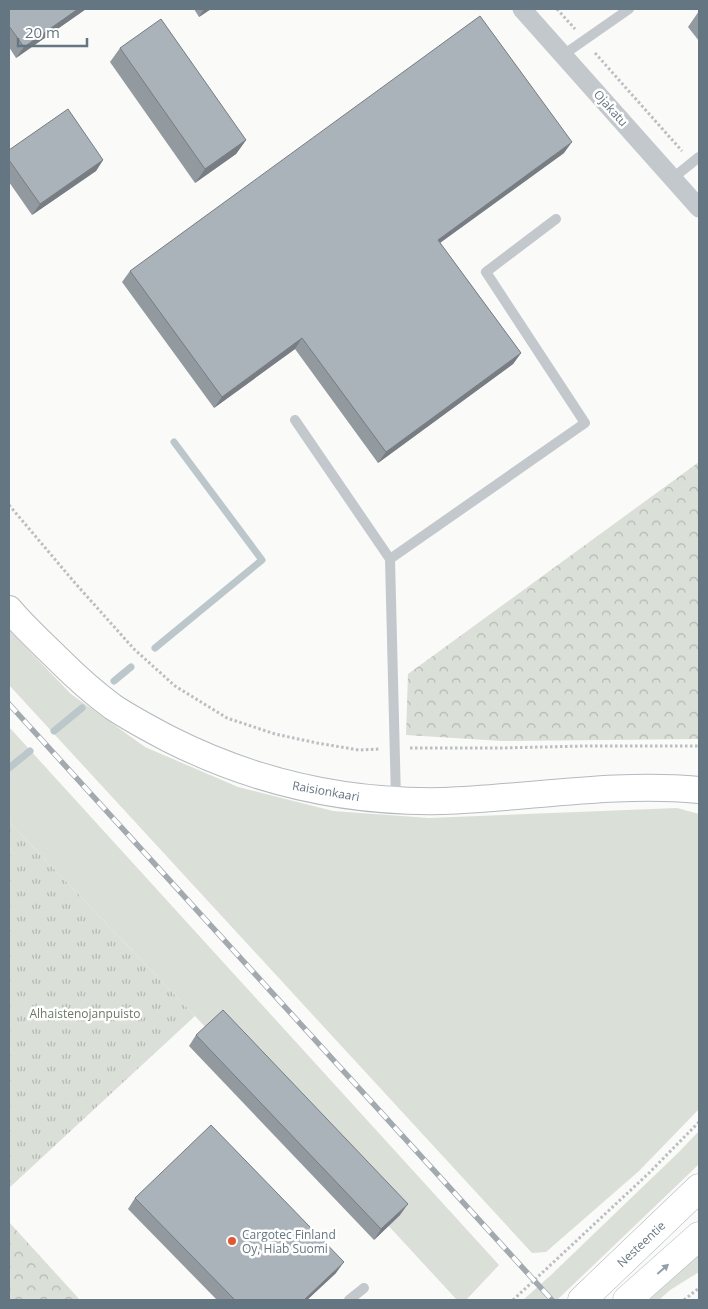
<svg xmlns="http://www.w3.org/2000/svg" width="708" height="1309" viewBox="0 0 708 1309" font-family="'Open Sans',sans-serif">
<style>
.grass{fill:#dadfd7}
.forest{fill:url(#forest-crowns)}
.park{fill:url(#park-tufts)}
.lines{fill:none;stroke-linecap:round;stroke-linejoin:round}
.stream{stroke:#bbc7cb;stroke-width:7}
.secondary-casing{stroke:#b3babf;stroke-width:28}
.primary-casing{stroke:#b5babe;stroke-width:29}
.path{stroke:#bbbfc2;stroke-width:3;stroke-dasharray:2.5 2.5;stroke-linecap:butt}
.service{stroke:#c3c8cc;stroke-width:10}
.minor{stroke:#c3c8cc;stroke-width:19}
.secondary{stroke:#fff;stroke-width:26}
.primary{stroke:#fff;stroke-width:28}
.rail-casing{stroke:#a2aab0;stroke-width:5.5}
.rail{stroke:#fff;stroke-width:4;stroke-dasharray:11;stroke-linecap:butt}
.wall{fill:#929a9f}
.shaded-wall{fill:#777d82}
.building{fill:#aab3b9;stroke:#777d82}
.oneway{fill:#939fa8}
.poi-dot{fill:#e4572e;stroke:#fff;stroke-width:2}
.labels{text-anchor:middle;dominant-baseline:central;stroke-width:5;stroke-linejoin:round;paint-order:stroke}
.street-label{font-size:12px;fill:#657683;stroke:#fff}
.park-label{font-size:12px;fill:#687a64;stroke:#fff}
.poi-label{font-size:12px;fill:#657683;stroke:#fff;text-anchor:start}
</style>
<defs>
<pattern id="forest-crowns" width="20" height="18" patternUnits="userSpaceOnUse" patternTransform="scale(1.25)"><rect width="20" height="18" fill="#dadfd7"/><path d="M2 6a3 3 0 1 1 6 0M12 15a3 3 0 1 1 6 0" fill="none" stroke="#b4b9b4"/></pattern>
<pattern id="park-tufts" width="24" height="20" patternUnits="userSpaceOnUse" patternTransform="scale(1.25)"><rect width="24" height="20" fill="#dadfd7"/><path d="M3 7l-1-3M5 7V3M7 7l1-3M15 17l-1-3M17 17v-4M19 17l1-3" fill="none" stroke="#b4b9b4"/></pattern>
</defs>
<rect width="100%" height="100%" fill="#fafaf8"/>
<g class="grass">
<path d="M9 630 71 694 145 747 238 787 333 811 429 818 677 808 699 814V1109L639 1171 546 1252 532 1253 9 685Z"/>
<path d="M9 727 499 1265 466 1300H457L195 1016 9 822Z"/>
<path d="M699 1131V1164L695 1168 557 1300H523L550 1276 679 1152Z"/>
<path d="M699 1251V1272L670 1290 659 1300H643Z"/>
</g>
<g class="forest">
<path d="M699 462V739L502 741 406 735 408 674Z"/>
<path d="M9 1222 80 1300H9Z"/>
</g>
<path class="park" d="M9 822 195 1016 9 1188Z"/>
<g class="lines">
<g class="stream">
<path d="M155 648 262 560 174 442"/>
<path d="M114 681 131 667"/>
<path d="M54 731 82 708"/>
<path d="M9 768 30 751"/>
</g>
<g class="secondary-casing">
<path id="secondary" d="M9 609C24 627 42 643 59 660 76 677 94 693 113 707 131 719 150 729 169 739 256 783 345 803 443 801 528 798 614 782 699 790"/>
</g>
<g class="primary-casing">
<g id="primary">
<path d="M582 1300 699 1188"/>
<path d="M627 1300 699 1236"/>
</g>
</g>
<g class="path">
<path d="M557 9 575 29"/>
<path d="M595 53 682 151"/>
<path d="M9 505 75 583 134 649 175 686 227 718 275 734 317 743 359 750 379 749"/>
<path d="M410 748H501L584 746H699"/>
<path d="M513 1300 649 1173 699 1122"/>
<path d="M684 1300 699 1288"/>
</g>
<g class="service">
<path d="M563 55 629 9"/>
<path d="M673 178 699 157"/>
<path d="M295 420 390 559"/>
<path d="M396 800 390 559 585 423 486 272 556 219"/>
<path d="M349 1300 364 1288"/>
</g>
<path class="minor" d="M522 9 699 208"/>
<use href="#secondary" class="secondary"/>
<use href="#primary" class="primary"/>
<g class="rail-casing">
<path id="rail" d="M9 704 552 1300"/>
</g>
<use href="#rail" class="rail"/>
</g>
<g class="wall">
<path d="M9 9H86L16 58 9 47Z"/>
<path d="M194 9H211L199 17Z"/>
<path d="M699 11V41L688 27Z"/>
<path d="M120 48 246 140 236 154 195 183 110 62Z"/>
<path d="M9 150 103 160 96 171 32 215 9 182Z"/>
<path d="M564 153 440 243 521 353 513 364 378 463 295 349 214 408 122 282 130 271Z"/>
<path d="M196 1035 400 1215 374 1240 189 1046Z"/>
<path d="M135 1198 336 1273 307 1300H217L128 1209Z"/>
</g>
<g class="shaded-wall">
<path d="M78 9H86L16 58 24 47Z"/>
<path d="M204 9H211L199 17Z"/>
<path d="M246 140 236 154 195 183 205 169Z"/>
<path d="M572 142 564 153 430 250 438 240Z"/>
<path d="M103 160 96 171 32 215 40 204Z"/>
<path d="M302 338 295 349 214 408 222 397Z"/>
<path d="M521 353 513 364 378 463 386 452Z"/>
<path d="M408 1204 400 1215 374 1240 381 1229Z"/>
<path d="M344 1262 336 1273 307 1300H304Z"/>
</g>
<g class="building">
<path d="M9 9H78L24 47 9 26Z"/>
<path d="M480 16 572 142 438 240 521 353 386 452 302 338 222 397 130 271Z"/>
<path d="M161 19 246 140 205 169 120 48Z"/>
<path d="M68 109 103 160 40 204 9 160V150Z"/>
<path d="M223 1010 408 1204 381 1229 196 1035Z"/>
<path d="M211 1125 344 1262 304 1300H235L135 1198Z"/>
</g>
<defs><path id="oneway-solid" d="M-6-.8H1V-3.2L6.5 0L1 3.2V.8H-6Z" transform="scale(1.25)"/></defs>
<use class="oneway" href="#oneway-solid" transform="translate(663 1269) rotate(-41)"/>
<circle class="poi-dot" cx="232" cy="1241" r="5"/>
<g class="labels">
<g class="street-label">
<text transform="translate(611 108) rotate(48)">Ojakatu</text>
<text transform="translate(326 791) rotate(10)">Raisionkaari</text>
<text transform="translate(641 1244) rotate(-43)">Nesteentie</text>
</g>
<g class="park-label">
<text x="85" y="1013">Alhaistenojanpuisto</text>
</g>
<g class="poi-label">
<text x="242" y="1234">Cargotec Finland<tspan x="242" dy="14">Oy, Hiab Suomi</tspan></text>
</g>
</g>
<rect width="708" height="1309" fill="none" stroke="#657683" stroke-width="20"/>
<path d="M18 38v8h69v-8" fill="none" stroke="#657683" stroke-width="2.5"/>
<text x="25" y="38" font-size="15" fill="#657683" stroke="#ffffff" stroke-width="4" paint-order="stroke">20 m</text>
</svg>
